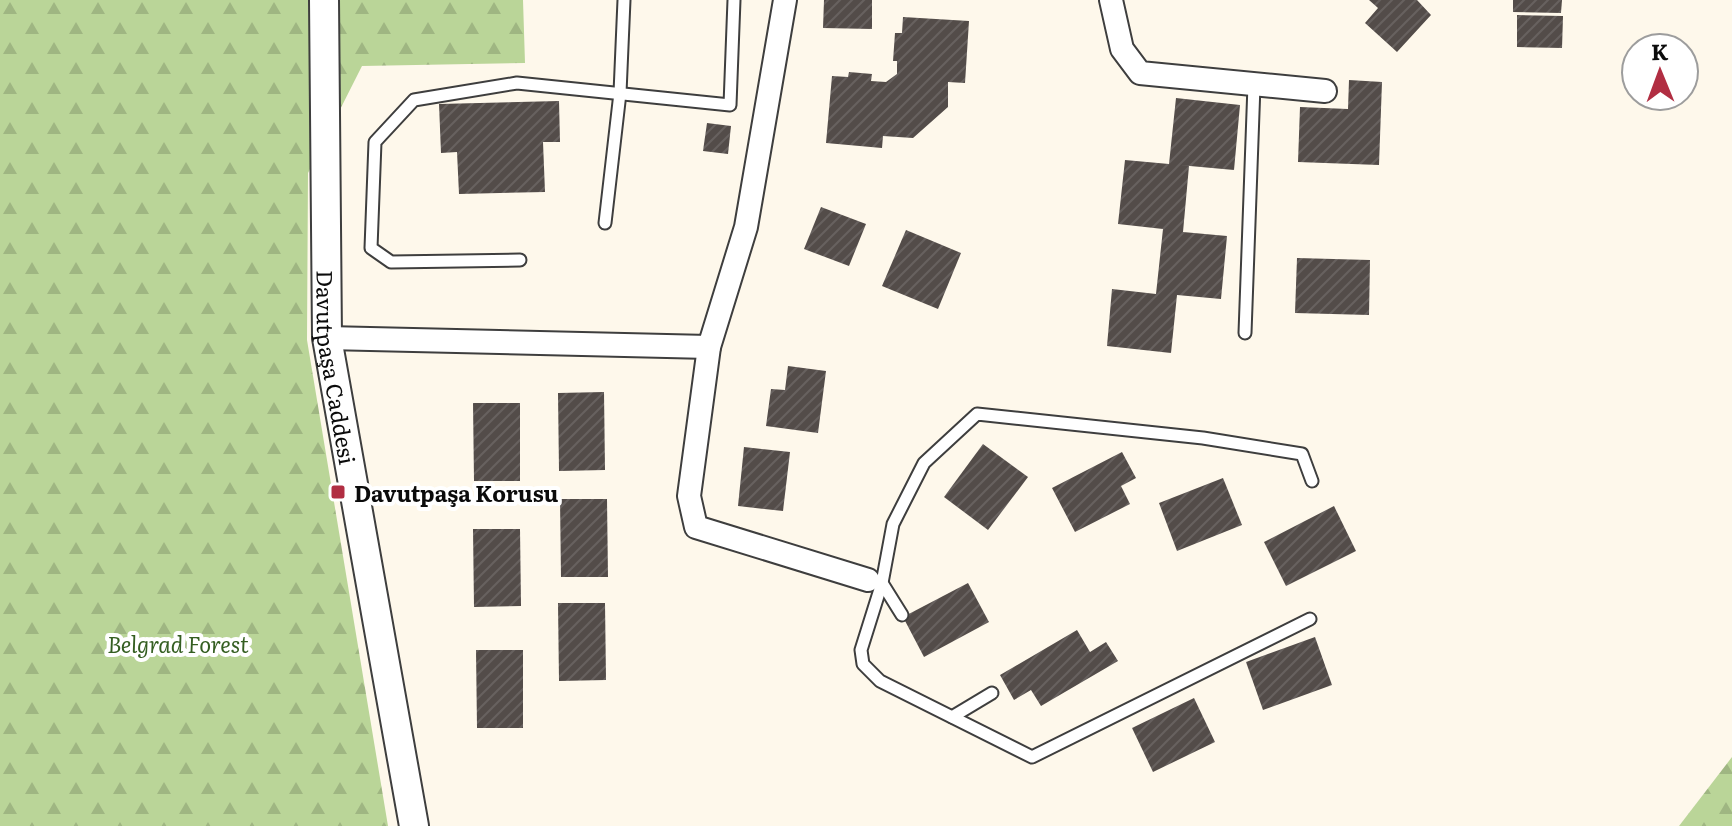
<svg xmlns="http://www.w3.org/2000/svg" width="1732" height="826" viewBox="0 0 1732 826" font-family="Literata,serif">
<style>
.forest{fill:url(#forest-firs)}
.building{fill:url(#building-hatch)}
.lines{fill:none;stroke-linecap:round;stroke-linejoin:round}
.service-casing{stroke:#3e3e3e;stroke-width:15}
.minor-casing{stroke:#3e3e3e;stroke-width:26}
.tertiary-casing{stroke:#3e3e3e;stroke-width:32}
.service{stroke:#fff;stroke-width:11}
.minor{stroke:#fff;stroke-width:22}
.tertiary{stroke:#fff;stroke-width:28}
.poi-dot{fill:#b12e42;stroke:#fff;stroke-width:3}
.labels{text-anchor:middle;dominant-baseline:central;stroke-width:8;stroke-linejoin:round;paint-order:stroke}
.street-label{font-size:22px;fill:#0b0b0b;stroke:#fff}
.poi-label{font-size:22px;font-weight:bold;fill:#0b0b0b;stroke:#fff;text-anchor:start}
.park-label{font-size:22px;font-style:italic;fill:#345e21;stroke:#fff}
</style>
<defs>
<pattern id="forest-firs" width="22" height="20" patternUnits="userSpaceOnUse" patternTransform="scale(2)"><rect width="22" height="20" fill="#bad598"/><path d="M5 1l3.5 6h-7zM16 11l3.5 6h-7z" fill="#9fb682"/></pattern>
<pattern id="building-hatch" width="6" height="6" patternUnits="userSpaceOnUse" patternTransform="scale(2)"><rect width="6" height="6" fill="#534c49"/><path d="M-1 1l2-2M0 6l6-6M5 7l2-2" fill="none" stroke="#67615f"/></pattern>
</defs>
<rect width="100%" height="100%" fill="#fef8eb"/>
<g class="forest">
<path d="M0 0H523L525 63 362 66 308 173 307 340 388 826H0Z"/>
<path d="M1732 757V826H1679Z"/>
</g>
<g class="building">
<path d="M824 0H872V29L823 28Z"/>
<path d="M1369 0H1417L1431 15 1397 52 1365 23 1378 8Z"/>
<path d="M1513 0H1562L1561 13 1513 12Z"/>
<path d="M1517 15 1563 16 1562 48 1517 47Z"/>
<path d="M903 17 969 21 965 83 948 82V107L913 138 883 136 882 148 826 143 832 76 848 77 849 72 872 74 871 81 886 82 897 74V61H893L895 33H902Z"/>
<path d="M1349 80 1382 82 1379 165 1298 162 1300 107 1348 109Z"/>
<path d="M1176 98 1240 105 1234 170 1179 165 1189 166 1183 232 1227 236 1221 299 1177 295 1171 353 1107 346 1112 289 1156 294 1163 229 1118 224 1125 160 1169 164Z"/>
<path d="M559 101 560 142H543L545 192 459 194 457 152 441 153 439 104Z"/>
<path d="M707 123 731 126 728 154 703 151Z"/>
<path d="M821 207 866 224 849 266 804 249Z"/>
<path d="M906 230 961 253 938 309 882 286Z"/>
<path d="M1297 258 1370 260 1369 315 1295 313Z"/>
<path d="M788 366 826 371 818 433 766 426 771 389 785 390Z"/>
<path d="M604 392 605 470 559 471 558 393Z"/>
<path d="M473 403H520V481H474Z"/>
<path d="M983 444 1028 477 988 530 944 497Z"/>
<path d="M744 447 790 452 783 511 738 506Z"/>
<path d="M1122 452 1136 478 1121 486 1130 504 1075 532 1052 488Z"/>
<path d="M1223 478 1242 525 1177 551 1159 503Z"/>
<path d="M560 499H607L608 577H561Z"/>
<path d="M1334 506 1356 551 1286 586 1264 542Z"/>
<path d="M473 529H520L521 606 474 607Z"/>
<path d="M968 583 989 622 924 657 903 617Z"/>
<path d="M558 603H605L606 680 559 681Z"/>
<path d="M1077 630 1090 652 1106 642 1118 661 1041 706 1031 690 1014 700 1000 675Z"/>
<path d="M1315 637 1332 685 1263 710 1246 662Z"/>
<path d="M476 650H523V728H477Z"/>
<path d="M1194 698 1215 742 1153 772 1132 728Z"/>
</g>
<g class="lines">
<g class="service-casing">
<g id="service">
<path d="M605 223 620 93 624 0"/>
<path d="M520 260 391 262 371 248 375 142 414 100 517 83 730 105 734 0"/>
<path d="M1245 333 1254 85"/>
<path d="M877 582 882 583 893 524 924 463 977 414 1203 438 1302 454 1312 481"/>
<path d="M882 583 861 650 863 664 880 681 1032 757 1310 619"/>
<path d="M882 583 902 615"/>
<path d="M952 717 992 693"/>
</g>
</g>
<g class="minor-casing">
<g id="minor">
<path d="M785 0 746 227 709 347 689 496 696 527 868 580"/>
<path d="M1111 0 1122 49 1140 73 1325 91"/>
<path d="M327 338 709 347"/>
</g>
</g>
<g class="tertiary-casing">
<g id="tertiary">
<path id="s1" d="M324 0 327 338 414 826"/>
</g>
</g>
<use href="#service" class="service"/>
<use href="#minor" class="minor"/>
<use href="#tertiary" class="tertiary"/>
</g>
<rect class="poi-dot" x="330" y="484" width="16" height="16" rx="4"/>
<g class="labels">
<g class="street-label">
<text stroke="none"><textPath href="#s1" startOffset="368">Davutpaşa Caddesi</textPath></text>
</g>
<g class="poi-label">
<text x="354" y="492">Davutpaşa Korusu</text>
</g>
<g class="park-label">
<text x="178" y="643">Belgrad Forest</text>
</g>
</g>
<g transform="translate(1660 72) rotate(359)"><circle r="38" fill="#ffffff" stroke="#9d9d9d" stroke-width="2"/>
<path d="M0-6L14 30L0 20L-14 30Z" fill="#b12e42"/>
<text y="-12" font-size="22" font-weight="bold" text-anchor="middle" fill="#0b0b0b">K</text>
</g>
</svg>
